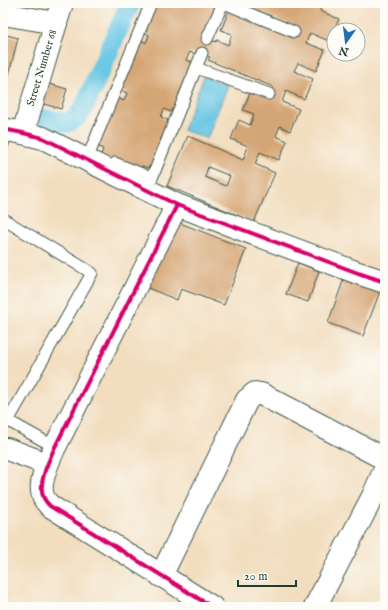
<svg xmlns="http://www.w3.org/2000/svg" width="388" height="610" viewBox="0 0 388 610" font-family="'IM FELL English',serif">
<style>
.water{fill:#65c5e3;stroke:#42818c}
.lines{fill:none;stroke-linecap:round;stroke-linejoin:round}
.canal{stroke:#65c5e3;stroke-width:20}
.building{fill:#d5a675;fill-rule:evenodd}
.service-casing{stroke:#3f5549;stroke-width:13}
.minor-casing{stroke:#3f5549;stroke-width:24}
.service{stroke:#fff;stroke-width:11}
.minor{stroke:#fff;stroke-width:22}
.cycleway-casing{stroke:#fdfcf7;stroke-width:6}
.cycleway{stroke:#d6006c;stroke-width:4}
.labels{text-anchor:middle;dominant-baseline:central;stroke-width:3;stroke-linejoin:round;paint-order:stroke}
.street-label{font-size:11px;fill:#1f3d34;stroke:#fdfcf7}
</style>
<rect width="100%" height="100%" fill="#fdfcf7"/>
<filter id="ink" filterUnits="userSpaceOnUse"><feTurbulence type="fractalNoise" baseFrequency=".025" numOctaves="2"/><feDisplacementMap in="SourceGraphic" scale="8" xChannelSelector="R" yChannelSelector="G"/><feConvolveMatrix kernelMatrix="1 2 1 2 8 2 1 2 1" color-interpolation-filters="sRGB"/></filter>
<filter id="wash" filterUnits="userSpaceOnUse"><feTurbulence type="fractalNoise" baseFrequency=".012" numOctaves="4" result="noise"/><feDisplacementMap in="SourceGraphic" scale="16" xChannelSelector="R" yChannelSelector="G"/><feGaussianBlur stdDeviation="0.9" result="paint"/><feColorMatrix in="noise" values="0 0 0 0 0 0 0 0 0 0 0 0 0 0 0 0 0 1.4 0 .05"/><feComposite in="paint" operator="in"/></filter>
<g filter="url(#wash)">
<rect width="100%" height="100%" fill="#f2debf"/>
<path class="water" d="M204 76 228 85 207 139 183 130Z"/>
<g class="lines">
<path class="canal" d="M39 118 68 123 77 117 84 107 130 3"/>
</g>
<g id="blocks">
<g class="building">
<path d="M156 3H211L216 5 214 8 217 9 211 23 208 22 202 37 216 42 217 40 228 45 232 34 221 30 229 10 293 37 297 28 238 3H323L320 11 339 19 329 41 310 33 306 43 325 50 316 71 298 63 294 71 313 79 304 99 286 91 282 102 299 109 290 131 280 126 276 136 287 141 279 160 260 152 255 164 275 173 254 222 167 186 188 136 243 160 248 146 231 139 239 120 250 125 254 114 243 110 251 90 269 98 273 87 208 60 210 57 196 51 195 54 190 52 186 60 192 62 191 65 193 66 187 81 185 80 179 94 181 95 175 110 172 109 171 112 164 109 161 117 168 120 167 122 170 123 164 137 162 136 155 152 158 153 152 167 149 166 148 168 142 166 140 171 101 155 103 149 97 146 117 98 124 101 127 93 120 90 141 40 146 43 149 35 144 32ZM208 167 230 176 226 186 205 177Z"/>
<path d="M3 34 18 38 7 82 3 81Z"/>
<path d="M46 83 67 89 61 109 40 103Z"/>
<path d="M175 221 246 249 224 305 181 289 177 300 148 288Z"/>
<path d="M298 263 319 271 308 302 286 294Z"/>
<path d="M346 273 382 286 363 336 328 323Z"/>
</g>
</g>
</g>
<g filter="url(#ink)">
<use href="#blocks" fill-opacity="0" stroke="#3f5549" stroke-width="1"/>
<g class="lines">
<g class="service-casing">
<g id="service">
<path d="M224 3 294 32"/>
<path d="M207 39 223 3"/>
<path d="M196 68 269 94"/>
<path d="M3 144 8 130"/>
<path d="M90 152 151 3"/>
<path d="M115 163 152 178 202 53"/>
<path d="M3 219 92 273 8 421"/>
<path d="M3 418 55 447"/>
</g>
</g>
<g class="minor-casing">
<g id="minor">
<path d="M3 14 56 23"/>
<path d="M3 129 23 133 43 138 177 205 358 273 385 282"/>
<path d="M23 133 62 3"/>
<path d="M177 205 55 447C49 460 38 482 43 496 44 499 47 503 50 506L212 607"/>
<path d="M3 449H7L47 464"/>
<path d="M161 576 247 400 255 393 261 394 385 459"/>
<path d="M315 607 373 496 385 469"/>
</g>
</g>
<use href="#service" class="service"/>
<use href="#minor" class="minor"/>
<g class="cycleway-casing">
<g id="cycleway">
<path d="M3 129 23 133 43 138 177 205 358 273 385 282"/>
<path d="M177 205 55 447C49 460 38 482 43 496 44 499 47 503 50 506L212 607"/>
</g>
</g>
<use href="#cycleway" class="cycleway"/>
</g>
</g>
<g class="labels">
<g class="street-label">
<text transform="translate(42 68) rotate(-73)">Street Number 68</text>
</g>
</g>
<rect width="388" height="610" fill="none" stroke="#fdfcf7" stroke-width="16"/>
<g transform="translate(346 42) rotate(194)"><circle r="19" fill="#fdfcf7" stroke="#a4b0a9"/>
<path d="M0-3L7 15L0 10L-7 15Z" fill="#1f6fb2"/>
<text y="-6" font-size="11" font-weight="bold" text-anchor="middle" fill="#1f3d34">N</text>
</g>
<path d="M238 580v6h58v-6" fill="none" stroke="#1f3d34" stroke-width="2"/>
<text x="244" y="580" font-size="12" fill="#1f3d34" stroke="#fdfcf7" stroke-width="3" paint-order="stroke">20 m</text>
</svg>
